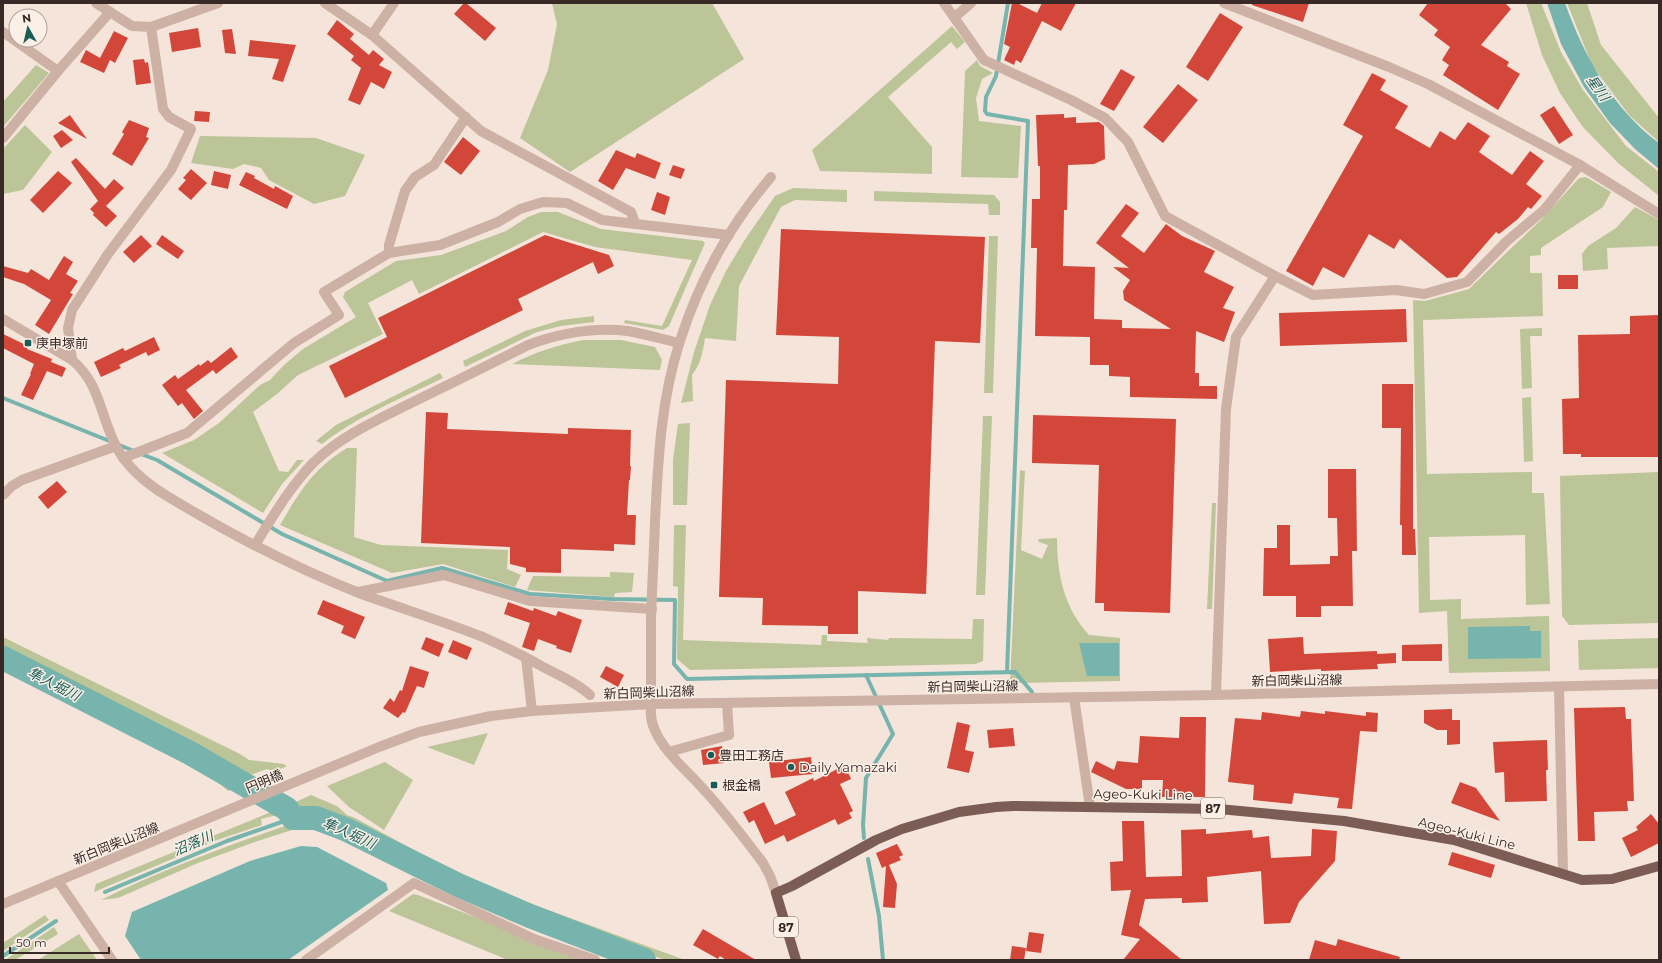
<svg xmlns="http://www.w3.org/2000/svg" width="1662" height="963" viewBox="0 0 1662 963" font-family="Montserrat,'Noto Sans JP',sans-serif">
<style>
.green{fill:#bcc598}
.water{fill:#76b4ad}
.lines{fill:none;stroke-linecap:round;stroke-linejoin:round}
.stream{stroke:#76b4ad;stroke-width:4}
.river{stroke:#76b4ad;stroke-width:24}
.building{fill:#d24739}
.minor{stroke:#cdb1a4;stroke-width:10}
.tertiary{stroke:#cdb1a4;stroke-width:10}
.primary{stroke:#7c5d56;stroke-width:10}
.poi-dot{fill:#185e58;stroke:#fbefe6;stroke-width:1.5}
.labels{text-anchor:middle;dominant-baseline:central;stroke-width:3;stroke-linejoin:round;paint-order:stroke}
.shield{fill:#fbefe6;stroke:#726460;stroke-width:1}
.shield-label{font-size:12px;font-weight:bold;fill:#382927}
.poi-label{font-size:13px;fill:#382927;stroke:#fbefe6;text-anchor:start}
.street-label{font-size:13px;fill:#382927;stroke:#fbefe6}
.water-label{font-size:14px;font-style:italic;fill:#185e58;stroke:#fbefe6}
</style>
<rect width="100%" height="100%" fill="#f4e4da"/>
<g class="green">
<path d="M552 3H712L744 59 570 172 520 138 548 70 557 24Z"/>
<path d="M1526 3H1541L1561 52 1583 90 1626 146 1659 172V196L1618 163 1582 126 1560 93 1542 55Z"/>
<path d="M1567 3H1587L1601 45 1659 118V142L1629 115 1592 65Z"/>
<path d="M952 26 965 42 957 49 951 42 888 97 932 147V174L820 171 812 150Z"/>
<path d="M977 60 980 66 993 73 982 79 976 98 979 121 1021 126 1018 178 961 177 965 71Z"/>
<path d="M36 65 49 73 3 127V102Z"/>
<path d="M25 125 52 152 23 190 3 194V149Z"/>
<path d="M200 136 316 138 365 155 345 196 314 204 269 180 261 168 244 164 233 169 191 163Z"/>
<path d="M1586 177 1611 192 1603 207 1541 248V255L1530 256V273H1542L1543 316 1423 320 1427 474 1532 472V493H1544L1550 604 1526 605 1525 535 1429 537 1430 600 1461 599V619L1549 616 1550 671 1449 673 1447 611 1419 613 1413 300 1425 301 1469 289 1506 253 1541 220 1579 178Z"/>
<path d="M793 188 847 190V202L795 200 781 207 739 286 736 341 705 338C703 351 701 364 692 375L693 401 681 403 694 352 710 305 726 271 744 241 775 196Z"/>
<path d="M874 191 994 195 1000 202V215H989L988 204 874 201Z"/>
<path d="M1635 207 1659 220V246L1607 248 1608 269 1583 271 1582 254 1588 246 1616 228Z"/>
<path d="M541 212H558L601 229 703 241 705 243 669 326 663 330 624 323 625 320 662 326 692 260 595 247 543 232 419 294 412 280 368 303 383 334 298 375 277 394 253 412 279 471 288 472 297 460H304L282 484 263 513 162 453 194 440 219 423 260 385 270 380 284 365 303 349 356 317 343 297 345 292 396 261 441 255 506 231 528 217Z"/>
<path d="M989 236H998L993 393H984Z"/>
<path d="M594 316V322L561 326 537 332 465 367 463 361 525 331 561 320Z"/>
<path d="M1542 328V336H1530L1532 388 1522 389 1520 329Z"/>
<path d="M583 340H621L655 347 662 360 660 370 512 364C535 352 557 345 583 340Z"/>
<path d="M440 373 443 378C402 398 358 416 322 444L316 441 336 425Z"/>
<path d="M1531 397 1533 461 1524 462 1522 398Z"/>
<path d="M983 416H992L985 595H976Z"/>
<path d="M690 423 687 505H673V460L678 424Z"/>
<path d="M347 448H357L354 537 381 545 508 550 507 569 521 575 515 587 443 564 392 573 280 525C300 491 313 469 347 448Z"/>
<path d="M1020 470 1025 471 1021 550 1042 559 1048 545 1039 542 1038 539 1057 538C1057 574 1064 608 1089 635L1120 638V681L1010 683Z"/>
<path d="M1659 472V623L1569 625 1562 616 1560 476Z"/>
<path d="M1212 503H1216L1212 609H1207Z"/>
<path d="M674 525H686L683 640 821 645 822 635H827V641L868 643 867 638 888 640 889 638 972 639 973 619H984L983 661 975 664 690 670 677 659 678 587 673 586Z"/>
<path d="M610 572 634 573 632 592 615 593 614 597 527 590 533 576 610 577Z"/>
<path d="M3 637 240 754 249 760 284 764 287 766 274 772 267 769 245 777 198 751 3 654Z"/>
<path d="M1659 638V668L1579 670 1578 640Z"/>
<path d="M3 662 172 746 206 766 236 788 228 791 199 765 3 668Z"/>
<path d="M488 733 474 765 427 747Z"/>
<path d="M385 762 413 780 384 830 349 807 327 786Z"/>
<path d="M311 795 337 806 347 815 355 818 440 864 529 903 685 960H666L587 934 513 905 459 879 402 848 377 837 349 821 315 812 298 815 289 805Z"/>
<path d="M276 810 281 814 261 819 262 825 217 840 94 892 96 884Z"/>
<path d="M303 820 317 821 383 849 507 912 578 940 635 960H619L541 933 432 884 328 830 314 826 292 830 252 843 198 863 118 898 101 900C166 868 234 843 303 820Z"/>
<path d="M413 894 418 895 587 960H508L389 911Z"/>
<path d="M45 915 49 920 3 951V943Z"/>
<path d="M54 927 58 934 15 960H5Z"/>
<path d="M79 934 97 960H38Z"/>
</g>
<g class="water">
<path d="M1547 3H1565C1584 56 1613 109 1659 143V169L1635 149 1610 123 1584 87 1561 44Z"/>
<path d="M1530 626V631H1541V658L1468 659V627Z"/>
<path d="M1079 643H1119V676H1087Z"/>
<path d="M301 846 317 847 386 883 388 890 288 960H141L125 936 132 912 250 861Z"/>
</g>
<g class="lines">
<g class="stream">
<path d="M3 398 134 451"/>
<path d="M141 454 157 460 282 534 387 581 442 568 530 594 612 599 675 600 674 664 687 679 1015 672 1032 692"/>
<path d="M1007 672 1028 121 987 114 985 111 986 97 996 76 1008 3"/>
<path d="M864 838 863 825 866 778 893 734 866 675"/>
<path d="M868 859 879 916 883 960"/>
<path d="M105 892 227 841 293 818"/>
<path d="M3 956 56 921"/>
</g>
<path class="river" d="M3 658 190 753 287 809 293 818H316L345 829 460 886 530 916 644 960"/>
</g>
<g class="building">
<path d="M464 3H466L496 28 485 41 454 14Z"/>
<path d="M1012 3H1017L1037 13 1042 3H1076L1061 31 1042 21 1021 63 1016 60 1014 65 1004 60 1010 47 1004 44Z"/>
<path d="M1252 3H1309L1303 22 1252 5Z"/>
<path d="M1428 3H1505L1511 9 1481 45 1509 62 1507 66 1520 74 1498 110 1443 75 1449 65 1442 60 1450 47 1434 35 1438 30 1419 15Z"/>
<path d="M1220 13 1243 27 1208 81 1186 67Z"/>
<path d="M337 20 354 34 350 39 369 55 373 50 384 59 379 65 392 72 384 89 371 82 360 105 348 100 361 68 351 60 354 56 327 34Z"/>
<path d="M198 28 201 47 172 52 169 33Z"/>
<path d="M232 29 236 54 225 53 222 30Z"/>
<path d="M114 31 128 38 115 63 110 60 104 73 80 62 86 50 100 58Z"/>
<path d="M250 40 296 45 283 82 272 79 279 59 248 56Z"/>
<path d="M144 59 145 63 148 62 151 83 136 85 133 60Z"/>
<path d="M1121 69 1135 77 1114 111 1100 104Z"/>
<path d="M1372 73 1386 80 1380 90 1408 106 1395 128 1430 148 1440 131 1455 140 1468 122 1490 136 1479 152 1512 175 1530 151 1544 161 1526 184 1542 196 1531 209 1528 207 1518 219 1499 234 1496 232 1457 277 1447 278 1400 239 1394 249 1369 234 1344 278 1323 267 1313 286 1286 271 1363 136 1343 125Z"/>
<path d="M1178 84 1198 100 1163 143 1143 127Z"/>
<path d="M1554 106 1573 135 1559 144 1540 115Z"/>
<path d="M195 111 210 112 209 122 194 121Z"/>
<path d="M1064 114V118L1076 117V123L1099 122 1104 126 1105 159 1094 164 1068 165 1067 210H1064L1063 266 1095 267 1094 319 1122 320V328L1171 329 1124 300 1123 291 1130 280 1113 267 1129 268 1096 243 1126 204 1139 213 1121 236 1144 253 1166 224 1182 236 1215 251 1204 272 1234 287 1223 308 1235 312 1224 342 1196 331 1195 373H1199V386H1217V399L1130 397V377L1109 376V365H1090V337L1035 336 1037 248H1031L1032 199H1040V166H1038L1036 115Z"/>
<path d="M70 115 87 139 58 123Z"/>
<path d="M129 120 149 128 146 137 149 138 132 166 112 154 124 134 122 132Z"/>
<path d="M62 130 73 140 61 148 53 136Z"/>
<path d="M463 137 480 151 461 175 444 162Z"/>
<path d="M616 150 635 158 637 153 661 163 655 179 626 168 613 190 598 181Z"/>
<path d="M76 158 105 189 114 179 124 188 106 206 117 216 106 227 93 215 94 213 90 209 98 201 71 162Z"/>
<path d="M673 165 685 169 681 179 669 175Z"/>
<path d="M191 169 207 183 191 200 178 189 186 180 183 178Z"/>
<path d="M58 171 72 183 43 213 30 200Z"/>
<path d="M214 171 231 175 228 189 211 185Z"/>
<path d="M246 172 255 176 254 178 274 189 275 186 293 196 287 209 239 185Z"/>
<path d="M657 192 670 197 665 215 651 210Z"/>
<path d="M781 229 985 237 980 343 935 341 926 594 858 591V634H828V626L762 625 763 598 719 597 726 380 838 384 839 337 776 335Z"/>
<path d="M141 235 152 246 134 263 123 252Z"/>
<path d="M162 235 184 251 178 259 156 244Z"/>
<path d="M545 235 609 255 614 266 598 274 593 262 518 299 523 310 345 398 329 366 387 337 378 318Z"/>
<path d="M64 256 73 262 66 274 78 281 70 293 73 294 49 334 35 325 51 300 24 284 3 277V266L28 273 31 269 49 280Z"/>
<rect x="1558" y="275" width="20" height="14"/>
<path d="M1406 309 1407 342 1280 346 1279 313Z"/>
<path d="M1659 315V457H1581V454H1563L1562 399 1579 398 1578 335 1630 334V316Z"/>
<path d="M3 334 28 346 27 349 52 359 51 362 66 368 62 377 47 371 33 400 21 395 31 374H30L34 364 3 348Z"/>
<path d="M154 337 160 350 148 356 146 352 119 365 121 368 101 377 94 362 123 348 125 351Z"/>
<path d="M231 347 238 357 216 374 213 370 186 390 203 411 194 419 182 403 178 406 162 385 175 375 178 379 199 364 200 366 208 360 211 363Z"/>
<path d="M1382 384H1413V529H1415L1416 555H1402V525H1400L1401 428H1382Z"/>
<path d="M426 412 448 413 447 429 568 434V428L631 430 630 466H631L630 480H629L627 515H636L635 545 614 544V551L561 549V573L526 572V568L510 564V547L421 543Z"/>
<path d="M1033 415 1176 419 1170 613 1104 611V603H1095L1099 465 1032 463Z"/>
<path d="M1328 469H1356L1357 551H1352L1353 606H1321V617H1296V596H1263L1264 548H1277V525H1290V565L1330 564V556H1338L1337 518H1328Z"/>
<path d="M57 481 67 492 48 509 38 497Z"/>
<path d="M323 600 365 617 355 639 341 633 344 626 317 614Z"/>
<path d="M508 602 533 611 534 608 556 616 558 611 582 620 571 653 556 648 557 646 538 639 534 651 522 647 530 623 504 614Z"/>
<path d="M426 637 444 644 439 657 421 649Z"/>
<path d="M1303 637 1304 654 1377 651V654L1396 653V663L1377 664 1378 669 1321 671V669L1270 672 1268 639Z"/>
<path d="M453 640 472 648 467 660 448 652Z"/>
<path d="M1442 644V661H1402V645Z"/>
<path d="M410 666 429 672 424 688 417 686 405 713 403 712 398 718 383 708 390 698 394 702 400 690 402 691Z"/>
<path d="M606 666 624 675 618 687 600 677Z"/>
<path d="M1625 707 1626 719H1631L1634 801H1627L1628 811 1594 812 1595 841H1578L1574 708Z"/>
<path d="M1452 709V720H1460V744L1447 745V730H1437L1424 723V710Z"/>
<path d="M1301 711 1325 714V711L1366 716V712L1378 713 1377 732 1360 731 1352 809 1337 808 1339 798 1294 793 1292 804 1253 800 1254 785 1228 782 1235 718 1261 720 1262 712 1300 717Z"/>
<path d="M1180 717H1206L1205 797H1162L1163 780H1142V789H1126L1091 772 1096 761 1114 770 1117 761 1138 763 1140 736 1179 738Z"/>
<path d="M957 722 970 725 965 750 974 752 969 773 947 768Z"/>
<path d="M1013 728 1015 746 989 748 987 730Z"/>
<path d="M1547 740 1548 770H1546L1547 801 1505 802 1504 772 1495 773 1493 742Z"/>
<path d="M722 746 724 763 703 765 701 750Z"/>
<path d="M811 757 813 774 771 778 769 762Z"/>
<path d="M845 765 851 779 840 784 853 811 849 813 852 818 838 825 835 819 787 842 784 835 765 844 754 820 749 823 743 812 764 802 775 825 796 815 785 792 813 778 814 781Z"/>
<path d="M1460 782 1476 788 1500 821 1451 803Z"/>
<path d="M1651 814 1659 824V843L1631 857 1622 838 1638 830 1636 827Z"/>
<path d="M1122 821H1144L1146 877 1182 876 1181 830 1206 829V834L1252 830 1253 838 1269 836 1271 858 1311 856 1312 829 1337 831 1335 861 1299 902 1290 923 1264 924 1261 871 1207 877 1208 902 1182 903V898L1145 899 1139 925 1182 960H1123L1140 939 1121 935 1131 890 1111 891 1110 862 1123 861Z"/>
<path d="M897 844 903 855 899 857 901 860 889 865 897 884 895 908 883 907 886 866 882 868 876 853Z"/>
<path d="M1452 852 1495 865 1491 878 1448 865Z"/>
<path d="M703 929 732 946 756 960H726L720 956 718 959 693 945Z"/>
<path d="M1029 932 1044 934 1041 953 1026 951Z"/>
<path d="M1338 939 1400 957 1399 960H1309L1315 940 1336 946Z"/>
<path d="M1012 946 1026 948 1024 960H1010Z"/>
</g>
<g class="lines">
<g class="minor">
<path d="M96 3 132 26 151 27 218 3"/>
<path d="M325 3 372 35 481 131 631 212 635 223"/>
<path d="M944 3 984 60 1071 100 1105 118 1128 142 1165 216 1275 276 1313 295 1396 290 1424 294 1467 282 1507 241 1544 210 1580 165"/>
<path d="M955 17 971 3"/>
<path d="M3 32 58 71"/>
<path d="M372 35 394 3"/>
<path d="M3 138 58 71 110 12"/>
<path d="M389 253V245L405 191 415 177 434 165 466 117"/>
<path d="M3 319 72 360C101 384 100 417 117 448 128 468 147 484 167 496 228 533 293 567 359 593 400 608 442 621 483 637 503 646 524 656 543 667 559 675 577 683 590 695"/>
<path d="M72 360 68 328 72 310 108 254 171 170 191 129 169 117 163 109 151 27"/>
<path d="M123 458 187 433 294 343 339 315 324 292 389 253 440 245 498 222 520 209 543 202 567 203 602 220 729 235"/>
<path d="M3 495 12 486 22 480 116 446"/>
<path d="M358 592 444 575 530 601 652 609"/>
<path d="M526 658 532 711"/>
<path d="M1559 687 1563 874"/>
<path d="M1216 695 1226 409 1236 337 1275 276"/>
<path d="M1074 697 1090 807"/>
<path d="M669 752 729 735 727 703"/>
<path d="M306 960 414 883 534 939 595 960"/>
</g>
<g class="tertiary">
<path d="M1224 3 1389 67 1428 84 1580 165 1659 214"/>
<path d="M771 177C730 225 699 281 680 341 661 399 658 460 655 521 654 553 652 586 651 619 651 643 651 667 651 691 651 703 649 717 654 728 663 752 690 773 706 792 727 815 745 839 763 863L770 876 776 893"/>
<path d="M255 545C273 516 290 487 313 463 341 436 377 420 411 403 450 384 489 365 528 345 560 333 594 327 628 331 645 334 662 339 679 343"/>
<path d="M58 881 112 960"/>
<path d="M3 904 379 747 419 732 491 716 532 711 651 704 1216 695 1659 684"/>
</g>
<path class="primary" d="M796 960 776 893 792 886 876 840 902 829 959 812 996 807 1013 806 1219 809 1344 821 1454 840 1582 880 1612 879 1659 866"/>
</g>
<g class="poi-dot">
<rect x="24" y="339" width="8" height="8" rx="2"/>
<circle cx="711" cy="755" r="4"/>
<circle cx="791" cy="767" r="4"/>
<rect x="710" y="781" width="8" height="8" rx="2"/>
</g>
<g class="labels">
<g class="shield">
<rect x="1201" y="798" width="24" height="20" rx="3"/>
<rect x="774" y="917" width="24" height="20" rx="3"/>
</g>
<g class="shield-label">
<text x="1213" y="808">87</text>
<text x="786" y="927">87</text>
</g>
<g class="poi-label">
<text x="36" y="343">庚申塚前</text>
<text x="719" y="755">豊田工務店</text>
<text x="799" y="767">Daily Yamazaki</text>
<text x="722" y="785">根金橋</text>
</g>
<g class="street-label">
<text transform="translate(1297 680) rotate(-1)">新白岡柴山沼線</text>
<text transform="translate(973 686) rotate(-1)">新白岡柴山沼線</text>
<text transform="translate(649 692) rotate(-2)">新白岡柴山沼線</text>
<text transform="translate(264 781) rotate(-23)">円明橋</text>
<text transform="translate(1143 794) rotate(1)">Ageo-Kuki Line</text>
<text transform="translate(1467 833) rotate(14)">Ageo-Kuki Line</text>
<text transform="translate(116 843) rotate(-22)">新白岡柴山沼線</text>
</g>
<g class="water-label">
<text transform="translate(1598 88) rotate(55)">星川</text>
<text transform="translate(54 684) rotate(27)">隼人堀川</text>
<text transform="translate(349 833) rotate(24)">隼人堀川</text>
<text transform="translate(193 843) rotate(-23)">沼落川</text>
</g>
</g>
<rect width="1662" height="963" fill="none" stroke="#382927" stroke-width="8"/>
<g transform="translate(28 28) rotate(352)"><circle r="19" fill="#fbefe6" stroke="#ada09a"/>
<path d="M0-3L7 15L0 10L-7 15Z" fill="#185e58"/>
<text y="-6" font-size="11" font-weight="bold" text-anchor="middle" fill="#382927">N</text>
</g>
<path d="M10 947v6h99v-6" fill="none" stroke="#382927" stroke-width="2"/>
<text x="16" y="947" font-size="12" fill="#382927" stroke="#fbefe6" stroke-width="3" paint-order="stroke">50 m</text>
</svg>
